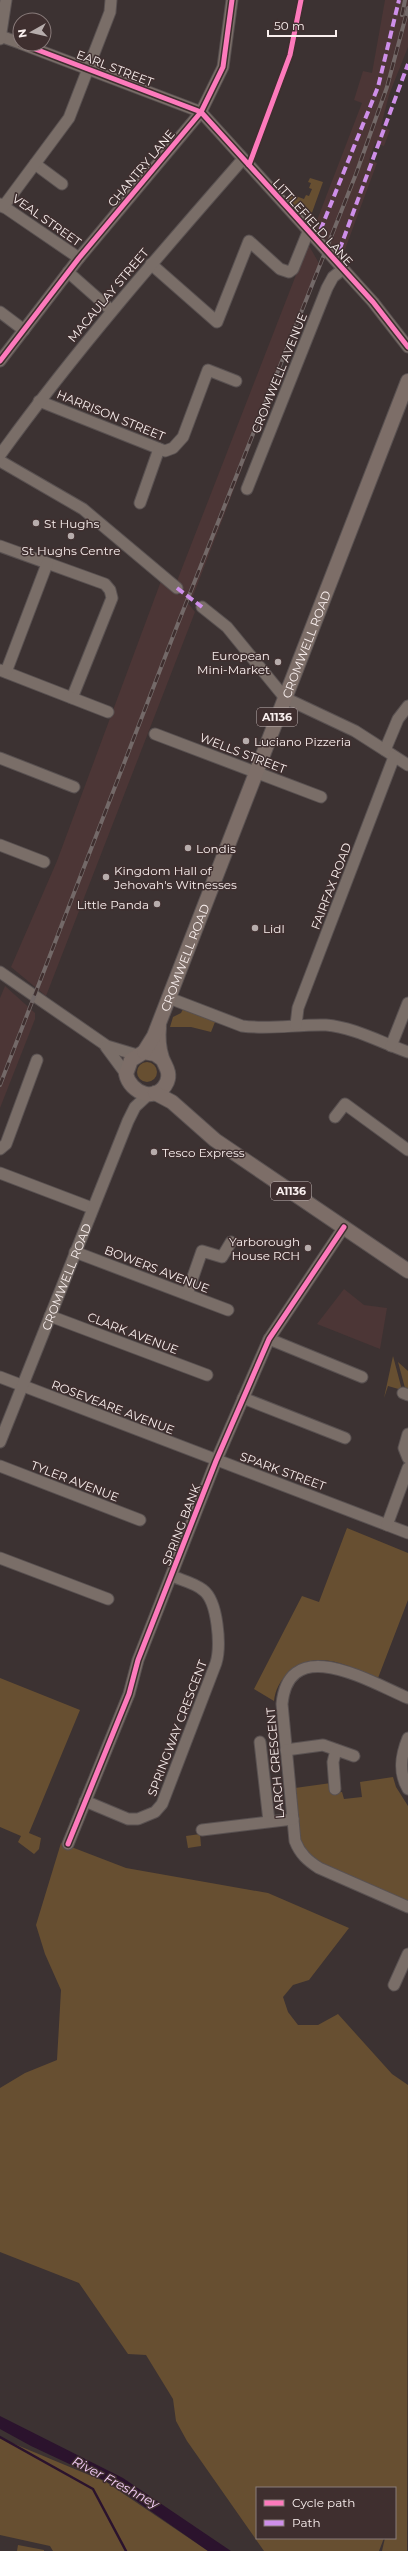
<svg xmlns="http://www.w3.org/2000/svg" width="408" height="2551" viewBox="0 0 408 2551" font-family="Montserrat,sans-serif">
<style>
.built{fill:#4c3636}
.green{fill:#674f31}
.water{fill:#2b132d}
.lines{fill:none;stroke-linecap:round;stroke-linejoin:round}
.stream{stroke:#2b132d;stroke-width:2.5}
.minor-casing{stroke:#595151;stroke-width:13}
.major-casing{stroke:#595151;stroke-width:16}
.minor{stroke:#7a6e68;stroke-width:11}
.major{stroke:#7d6e68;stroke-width:14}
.rail-casing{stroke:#736968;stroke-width:4}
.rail{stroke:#3f2f2f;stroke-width:2.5;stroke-dasharray:8;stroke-linecap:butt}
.quiet{stroke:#ce8fe9;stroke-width:4;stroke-dasharray:8 4;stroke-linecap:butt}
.cycleway-casing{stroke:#3f2f2f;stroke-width:8}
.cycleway{stroke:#fd7abc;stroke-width:5}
.poi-dot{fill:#b7adac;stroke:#3f2f2f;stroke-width:1.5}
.labels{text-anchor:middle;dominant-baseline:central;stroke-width:3;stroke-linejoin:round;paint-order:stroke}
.shield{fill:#3f2f2f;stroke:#c1b5b5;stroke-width:1}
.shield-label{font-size:11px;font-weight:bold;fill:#f9efee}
.street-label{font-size:12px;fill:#f9efee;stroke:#3f2f2f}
.poi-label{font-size:12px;fill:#f9efee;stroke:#3f2f2f;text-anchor:start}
.water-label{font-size:13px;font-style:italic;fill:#fbd2ff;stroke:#3f2f2f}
</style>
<rect width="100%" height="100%" fill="#3c3232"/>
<g class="built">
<path d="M385 0H408V47L389 95 381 126 390 130 384 146 375 143 369 160 377 163 340 263 314 228 362 103 354 100 363 71 372 73Z"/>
<path d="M308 244 320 265 193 596 190 595 188 603 195 612 46 996 11 967 57 861 161 581 179 595 182 585 177 581Z"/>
<path d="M5 986 35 1013V1019L0 1108V998Z"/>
<path d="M344 1289 364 1305 387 1308 380 1349 317 1324Z"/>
</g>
<g class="green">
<path d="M310 178 323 182 309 221 287 197 290 194 304 199 306 195 309 196 312 189 309 188 311 183 308 182Z"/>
<path d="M183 1009 215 1022 211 1032 191 1027H170L173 1017 181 1013Z"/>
<circle cx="147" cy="1072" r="10"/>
<path d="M393 1356 402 1390 388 1386 384 1398Z"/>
<path d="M398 1362 408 1371V1389L405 1388Z"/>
<path d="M347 1528 408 1553V1600L378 1678C349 1667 317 1647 289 1672 281 1679 275 1690 274 1701L254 1689 302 1596 319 1602Z"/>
<path d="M0 1678 80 1710 29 1833 41 1838 39 1849 34 1854 18 1842 21 1836 0 1827Z"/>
<path d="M393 1777 396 1787 408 1806V1902C382 1891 319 1871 305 1849 296 1836 297 1803 295 1788L331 1783 332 1793 342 1792 344 1799 362 1797 360 1782Z"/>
<path d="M200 1834 201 1846 188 1848 186 1836Z"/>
<path d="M61 1843 126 1868 268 1893 349 1928 309 1980 293 1985 283 1997 288 2012 298 2025H318L338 2014 392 2074 408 2085 407 2551H382L385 2538H395V2488H257V2538H384L379 2551H264L187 2441 176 2421 173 2399 146 2355 128 2354 79 2283 0 2252V2088L25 2073 57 2060 61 1990 45 1954 36 1925Z"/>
<path d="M0 2438 106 2482 208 2551H53L50 2546 0 2535Z"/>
<path d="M18 2545 44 2550V2551H17Z"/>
</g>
<path class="water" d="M0 2416 123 2478 231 2551H208L112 2484 31 2446 0 2429Z"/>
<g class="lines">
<path class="stream" d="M0 2437 93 2489 126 2551"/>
<g class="minor-casing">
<g id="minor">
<path d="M0 36 20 43"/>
<path d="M0 39 6 0"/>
<path d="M22 44 201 112 373 302 408 347"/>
<path d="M35 164 62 184"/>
<path d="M0 204 79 258"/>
<path d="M3 207 69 118 110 12 111 0"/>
<path d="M151 264 217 322 249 241 280 269 289 272 293 269 308 232"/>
<path d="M68 272 111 310"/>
<path d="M0 312 24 330"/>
<path d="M0 361 79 258 201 112 223 67 232 0"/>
<path d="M39 401 165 451 173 448 183 437 208 370 236 381"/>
<path d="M0 455C75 351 159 255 243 159"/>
<path d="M0 461 83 509 177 588"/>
<path d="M247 489 327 288 333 277 342 270"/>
<path d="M140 503 159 449"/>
<path d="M0 546 105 584 110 590 112 598 72 698"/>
<path d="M202 607 227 627 285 698 355 731 408 765"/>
<path d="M0 670 108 712"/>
<path d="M6 672 47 564"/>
<path d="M155 734 321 797"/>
<path d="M385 750 398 719 408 706"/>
<path d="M0 758 74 787"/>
<path d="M0 845 44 862"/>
<path d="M0 972 107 1046 137 1055"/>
<path d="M169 998 242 1026C270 1030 298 1024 326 1025 353 1027 382 1043 408 1052"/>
<path d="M296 1025 298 1008 394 757"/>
<path d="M391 1046 408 1003"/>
<path d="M106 1047 126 1074"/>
<path d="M335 1117 345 1104 408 1150"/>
<path d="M0 1149 6 1144 37 1060"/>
<path d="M0 1173 92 1208"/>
<path d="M75 1252 228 1310"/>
<path d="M187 1294 202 1251 222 1257 231 1242"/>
<path d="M50 1316 207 1375"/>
<path d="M269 1339 362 1377"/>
<path d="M0 1377 408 1533"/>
<path d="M403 1393 408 1395"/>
<path d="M243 1398 345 1438"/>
<path d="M408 1434 404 1448 408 1458"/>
<path id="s1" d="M0 1442 128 1121 135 1107 149 1094"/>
<path d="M0 1466 140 1520"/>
<path d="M387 1525 408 1468"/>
<path d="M0 1558 108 1599"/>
<path d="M408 1698C372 1683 289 1632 282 1704L295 1841C300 1854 308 1861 319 1868L408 1907"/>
<path d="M408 1738C401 1755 398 1772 408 1789"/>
<path d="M260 1742 269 1821"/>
<path d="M286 1750 323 1745 354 1756"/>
<path d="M335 1789 333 1762 336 1750"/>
<path d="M85 1801 128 1819H138L155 1812 162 1804 216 1663C221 1646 218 1601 203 1590 195 1583 181 1580 172 1576"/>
<path d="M202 1830 293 1819"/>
<path d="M68 1844 129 1694 138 1660 216 1461 269 1339 344 1227"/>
<path d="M394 1985 408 1954"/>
</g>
</g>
<g class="major-casing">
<g id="major">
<path d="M159 1027C158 1037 159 1049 162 1058 165 1066 171 1072 167 1082 157 1104 130 1093 126 1074L131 1060 144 1052 155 1054 162 1059"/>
<path id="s2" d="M144 1052 154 1036 408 381"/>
<path d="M155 1093 172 1102 215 1140 408 1271"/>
</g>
</g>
<use href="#minor" class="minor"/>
<use href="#major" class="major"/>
<g class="rail-casing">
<g id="rail">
<path d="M402 15 405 0"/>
<path d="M0 1085 177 626 356 174 387 87 408 8"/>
</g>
</g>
<use href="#rail" class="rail"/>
<g class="quiet">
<path d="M316 241 378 87 399 0"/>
<path d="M332 259 339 251 408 64"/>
<path d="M177 588 202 607"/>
</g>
<g class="cycleway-casing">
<g id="cycleway">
<path d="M22 44 201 112 373 302 408 347"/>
<path d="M249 165 290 55 301 0"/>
<path d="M0 361 79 258 201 112 223 67 232 0"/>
<path d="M68 1844 129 1694 138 1660 216 1461 269 1339 344 1227"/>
</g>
</g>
<use href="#cycleway" class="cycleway"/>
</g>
<g class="poi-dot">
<circle cx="36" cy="523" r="4"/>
<circle cx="71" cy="536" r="4"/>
<circle cx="278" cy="662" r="4"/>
<circle cx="246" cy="741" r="4"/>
<circle cx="188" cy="848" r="4"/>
<circle cx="106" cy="877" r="4"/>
<circle cx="157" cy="904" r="4"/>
<circle cx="255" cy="928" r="4"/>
<circle cx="154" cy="1152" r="4"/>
<circle cx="308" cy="1248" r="4"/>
</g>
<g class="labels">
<g class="shield">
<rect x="257" y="708" width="40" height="18" rx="3"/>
<rect x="271" y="1182" width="40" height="18" rx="3"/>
</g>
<g class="shield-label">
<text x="277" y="717">A1136</text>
<text x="291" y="1191">A1136</text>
</g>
<g class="street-label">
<text transform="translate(115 68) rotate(21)">EARL STREET</text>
<text transform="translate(141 168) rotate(-50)">CHANTRY LANE</text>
<text transform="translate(47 220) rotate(35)">VEAL STREET</text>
<text transform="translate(313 222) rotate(48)">LITTLEFIELD LANE</text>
<text transform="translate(108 295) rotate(-50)">MACAULAY STREET</text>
<text transform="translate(279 373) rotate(-68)">CROMWELL AVENUE</text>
<text transform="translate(111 415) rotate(22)">HARRISON STREET</text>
<text stroke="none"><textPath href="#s2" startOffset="439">CROMWELL ROAD</textPath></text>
<text transform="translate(243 753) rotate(21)">WELLS STREET</text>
<text transform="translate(331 886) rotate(-69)">FAIRFAX ROAD</text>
<text stroke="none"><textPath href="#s2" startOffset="103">CROMWELL ROAD</textPath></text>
<text transform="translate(157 1269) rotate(21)">BOWERS AVENUE</text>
<text stroke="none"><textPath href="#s1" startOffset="178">CROMWELL ROAD</textPath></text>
<text transform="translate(133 1333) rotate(21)">CLARK AVENUE</text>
<text transform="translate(113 1407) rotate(21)">ROSEVEARE AVENUE</text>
<text transform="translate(283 1471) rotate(20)">SPARK STREET</text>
<text transform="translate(75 1481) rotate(21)">TYLER AVENUE</text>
<text transform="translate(181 1525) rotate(-69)">SPRING BANK</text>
<text transform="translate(177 1728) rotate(-69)">SPRINGWAY CRESCENT</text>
<text transform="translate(275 1763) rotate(-95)">LARCH CRESCENT</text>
</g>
<g class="poi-label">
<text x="44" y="523">St Hughs</text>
<text x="71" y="550" text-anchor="middle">St Hughs Centre</text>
<text x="270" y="655" text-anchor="end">European<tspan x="270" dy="14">Mini-Market</tspan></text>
<text x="254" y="741">Luciano Pizzeria</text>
<text x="196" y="848">Londis</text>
<text x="114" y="870">Kingdom Hall of<tspan x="114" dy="14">Jehovah's Witnesses</tspan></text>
<text x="149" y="904" text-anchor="end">Little Panda</text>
<text x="263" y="928">Lidl</text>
<text x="162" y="1152">Tesco Express</text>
<text x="300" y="1241" text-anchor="end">Yarborough<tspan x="300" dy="14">House RCH</tspan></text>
</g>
<g class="water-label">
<text transform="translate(116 2482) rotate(28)">River Freshney</text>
</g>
</g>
<rect x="256" y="2487" width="140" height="52" fill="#3f2f2f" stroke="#897c7b"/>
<rect x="264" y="2500" width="20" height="6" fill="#fd7abc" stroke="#897c7b"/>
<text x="292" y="2507" font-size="12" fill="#f9efee">Cycle path</text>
<rect x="264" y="2520" width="20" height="6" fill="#ce8fe9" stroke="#897c7b"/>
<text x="292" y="2527" font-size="12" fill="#f9efee">Path</text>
<g transform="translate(32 32) rotate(262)"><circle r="19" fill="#3f2f2f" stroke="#897c7b"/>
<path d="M0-3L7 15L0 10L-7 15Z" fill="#b7adac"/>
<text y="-6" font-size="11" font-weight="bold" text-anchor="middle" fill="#f9efee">N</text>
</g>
<path d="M268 30v6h68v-6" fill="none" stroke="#f9efee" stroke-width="2"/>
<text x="274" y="30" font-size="12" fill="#f9efee" stroke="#3f2f2f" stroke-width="3" paint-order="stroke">50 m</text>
</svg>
